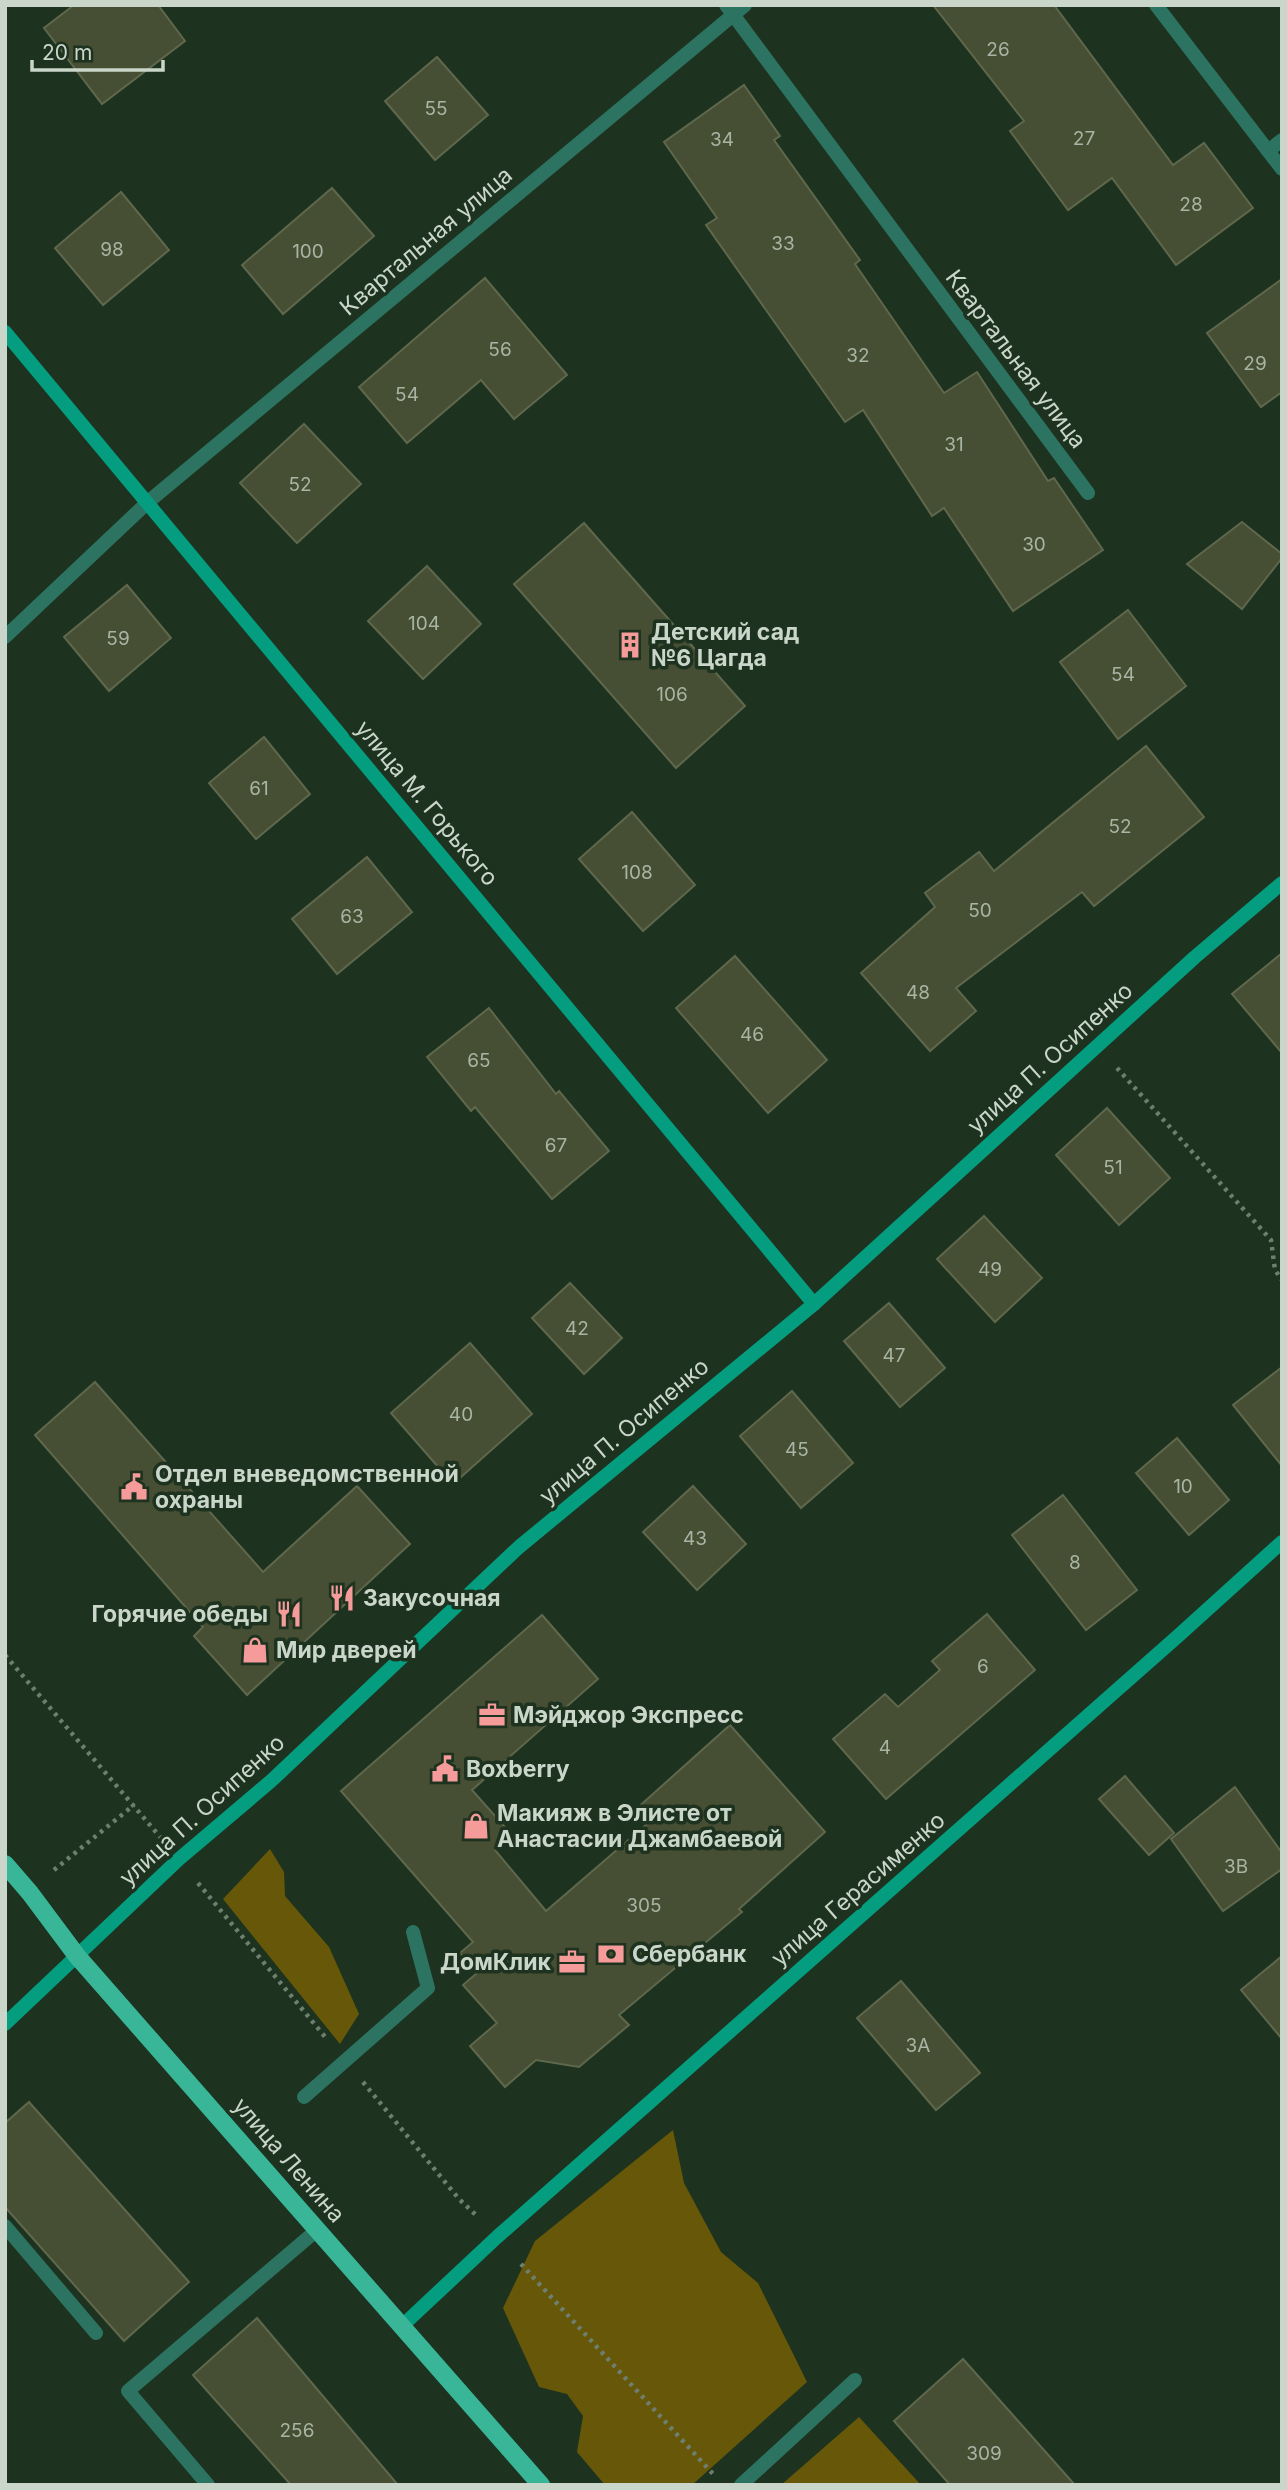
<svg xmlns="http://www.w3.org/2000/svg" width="1287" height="2490" viewBox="0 0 1287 2490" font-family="Inter,sans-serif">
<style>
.forest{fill:#675809}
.building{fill:#464e33;stroke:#5f684c;stroke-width:2}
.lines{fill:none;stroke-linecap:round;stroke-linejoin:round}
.path{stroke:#6e7f6f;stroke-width:4.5;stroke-dasharray:3.5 5;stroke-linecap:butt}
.lane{stroke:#2c7461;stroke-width:14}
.street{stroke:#2c7461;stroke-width:14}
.secondary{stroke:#059d7f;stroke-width:14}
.primary{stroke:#38b697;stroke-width:18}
.labels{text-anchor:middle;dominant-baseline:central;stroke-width:7;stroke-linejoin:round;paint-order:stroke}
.number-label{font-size:19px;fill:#a8b4a4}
.street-label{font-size:23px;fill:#c9d6c9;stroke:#1d321f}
.poi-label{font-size:23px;font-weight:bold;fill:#c9d6c9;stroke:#1d321f;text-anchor:start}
</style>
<rect width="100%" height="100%" fill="#1d321f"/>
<g class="forest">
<path d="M270 1849 284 1872 285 1896 329 1947 359 2014 340 2044 223 1899Z"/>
<path d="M673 2130 684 2183 721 2252 758 2283 807 2382 692 2485H605L577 2452 583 2416 567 2394 539 2387 503 2308 535 2241Z"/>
<path d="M859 2417 921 2485H781Z"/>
</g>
<g class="building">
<path d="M74 5H158L185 41 102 104 44 28Z"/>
<path d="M933 5H1054L1173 165 1204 143 1253 208 1176 265 1112 178 1068 210 1010 131 1024 121Z"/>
<path d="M437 57 488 115 435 160 385 101Z"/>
<path d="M744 85 780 136 774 140 860 260 855 264 944 393 977 372 1048 481 1054 478 1103 550 1013 611 944 508 932 516 863 410 845 422 706 225 717 218 664 142Z"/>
<path d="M332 188 374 236 283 314 242 265Z"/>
<path d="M121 192 169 250 103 305 55 248Z"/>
<path d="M485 278 567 375 514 419 481 380 407 443 359 387Z"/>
<path d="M1282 279V392L1261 407 1207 333Z"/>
<path d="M304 424 361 484 297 543 240 483Z"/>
<path d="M1242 522 1282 554V558L1242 609 1187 564Z"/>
<path d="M584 523 745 706 676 768 514 584Z"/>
<path d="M427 566 481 624 423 679 368 621Z"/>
<path d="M127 585 171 638 109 691 64 637Z"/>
<path d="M1128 610 1186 686 1118 739 1060 662Z"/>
<path d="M264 737 310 794 256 839 209 783Z"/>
<path d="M1146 746 1204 817 1094 906 1082 892 956 988 976 1011 930 1051 861 973 935 907 925 893 979 852 994 871Z"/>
<path d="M632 812 695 885 643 931 579 859Z"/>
<path d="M367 857 412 912 337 974 292 919Z"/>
<path d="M1282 953V1053L1232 994Z"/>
<path d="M735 956 827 1060 768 1113 676 1008Z"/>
<path d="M489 1008 556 1094 559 1091 609 1151 552 1199 475 1107 471 1111 427 1057Z"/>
<path d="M1107 1108 1170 1178 1119 1225 1056 1155Z"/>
<path d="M984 1216 1042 1278 995 1322 937 1259Z"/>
<path d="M570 1283 622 1338 584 1374 532 1318Z"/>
<path d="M889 1303 945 1368 900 1407 844 1341Z"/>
<path d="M470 1343 532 1414 453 1484 391 1413Z"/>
<path d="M1282 1367V1466L1233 1405Z"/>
<path d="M95 1382 263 1572 357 1486 410 1544 247 1695 194 1636 203 1627 35 1435Z"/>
<path d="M792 1391 853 1463 801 1508 740 1436Z"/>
<path d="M1177 1438 1229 1500 1189 1535 1136 1473Z"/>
<path d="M693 1486 746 1544 697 1590 643 1532Z"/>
<path d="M1063 1495 1137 1590 1086 1630 1012 1535Z"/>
<path d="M987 1614 1035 1670 886 1799 833 1739 885 1694 898 1707 940 1670 932 1661Z"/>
<path d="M542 1615 598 1679 472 1790 512 1835 495 1850 546 1911 647 1824 635 1810 730 1725 825 1832 739 1909 742 1912 619 2015 629 2025 579 2067 536 2060 505 2087 470 2046 497 2023 463 1985 477 1973 460 1953 473 1942 341 1791Z"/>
<path d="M1125 1776 1174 1833 1149 1855 1099 1799Z"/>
<path d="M1235 1787 1282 1853V1869L1223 1911 1171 1839Z"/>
<path d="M1282 1956V2039L1241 1990Z"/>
<path d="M901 1981 980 2073 936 2110 857 2018Z"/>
<path d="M29 2102 189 2282 124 2341 5 2207V2123Z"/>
<path d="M257 2318 398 2485H291L193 2375Z"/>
<path d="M963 2359 1075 2485H950L894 2421Z"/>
</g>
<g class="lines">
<g class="path">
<path d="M1117 1068 1271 1240 1275 1270 1282 1280"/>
<path d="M5 1655 161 1838"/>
<path d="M54 1870 134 1805"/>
<path d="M198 1883 326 2038"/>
<path d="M363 2082 459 2199 478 2217"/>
<path d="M521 2264 714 2475"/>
</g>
<g class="lane">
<path d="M1156 5 1282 169"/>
<path d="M1268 151 1282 140"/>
<path d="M304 2097 428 1988 413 1932"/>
<path d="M5 2226 96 2333"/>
<path d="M208 2485 128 2391 317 2230"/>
<path d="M741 2485 855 2380"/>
</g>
<g class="street">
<path d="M726 5 1088 493"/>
<path d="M5 637 148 502 745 5"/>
</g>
<g class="secondary">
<path d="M5 332 814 1304"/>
<path d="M5 2024 179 1859 271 1781 519 1547 814 1304 1195 957 1282 883"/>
<path d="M402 2326 497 2237 1178 1636 1282 1542"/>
</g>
<path class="primary" d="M5 1864 30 1893 77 1956 541 2485"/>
</g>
<defs>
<g id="building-bare" transform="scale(2.1)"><path d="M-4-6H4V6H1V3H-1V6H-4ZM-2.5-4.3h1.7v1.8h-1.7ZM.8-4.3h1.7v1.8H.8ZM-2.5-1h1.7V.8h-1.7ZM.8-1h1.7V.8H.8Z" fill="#f59b9a" stroke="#1d321f" stroke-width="2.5" paint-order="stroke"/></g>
<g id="civic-bare" transform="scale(2.1)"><path d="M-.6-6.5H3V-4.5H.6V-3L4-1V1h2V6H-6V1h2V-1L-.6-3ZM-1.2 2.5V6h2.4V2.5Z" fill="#f59b9a" stroke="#1d321f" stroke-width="2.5" paint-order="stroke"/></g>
<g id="restaurant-bare" transform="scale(2.1)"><path d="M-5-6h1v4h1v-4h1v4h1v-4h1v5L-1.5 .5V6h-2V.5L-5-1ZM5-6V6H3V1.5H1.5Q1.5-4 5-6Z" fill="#f59b9a" stroke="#1d321f" stroke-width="2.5" paint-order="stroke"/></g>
<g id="shop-bare" transform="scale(2.1)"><path d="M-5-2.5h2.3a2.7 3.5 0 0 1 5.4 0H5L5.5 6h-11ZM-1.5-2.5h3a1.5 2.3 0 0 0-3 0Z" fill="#f59b9a" stroke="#1d321f" stroke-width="2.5" paint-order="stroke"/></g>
<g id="office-bare" transform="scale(2.1)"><path d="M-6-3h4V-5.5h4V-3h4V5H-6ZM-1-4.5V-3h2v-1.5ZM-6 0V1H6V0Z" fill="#f59b9a" stroke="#1d321f" stroke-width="2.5" paint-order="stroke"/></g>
<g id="bank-bare" transform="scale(2.1)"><path d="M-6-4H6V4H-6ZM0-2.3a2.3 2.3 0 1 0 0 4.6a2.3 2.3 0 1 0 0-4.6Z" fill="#f59b9a" stroke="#1d321f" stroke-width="2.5" paint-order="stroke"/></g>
</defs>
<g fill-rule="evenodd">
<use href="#building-bare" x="630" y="645"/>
<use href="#civic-bare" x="134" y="1487"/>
<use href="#restaurant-bare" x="342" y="1598"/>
<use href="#restaurant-bare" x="289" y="1614"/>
<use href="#shop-bare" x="255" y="1650"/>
<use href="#office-bare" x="492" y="1715"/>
<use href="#civic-bare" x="445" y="1769"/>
<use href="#shop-bare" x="476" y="1826"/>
<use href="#bank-bare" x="611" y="1954"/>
<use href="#office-bare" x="572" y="1962"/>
</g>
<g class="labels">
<g class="number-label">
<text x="998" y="49">26</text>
<text x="436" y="108">55</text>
<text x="1084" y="138">27</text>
<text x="722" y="139">34</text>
<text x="1191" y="204">28</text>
<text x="783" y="243">33</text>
<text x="112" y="249">98</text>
<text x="308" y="251">100</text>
<text x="500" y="349">56</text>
<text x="858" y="355">32</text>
<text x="1255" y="363">29</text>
<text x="407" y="394">54</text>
<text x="954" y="444">31</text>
<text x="300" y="484">52</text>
<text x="1034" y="544">30</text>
<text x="424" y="623">104</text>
<text x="118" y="638">59</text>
<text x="1123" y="674">54</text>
<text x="672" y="694">106</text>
<text x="259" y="788">61</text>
<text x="1120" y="826">52</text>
<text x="637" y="872">108</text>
<text x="980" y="910">50</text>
<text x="352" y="916">63</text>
<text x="918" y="992">48</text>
<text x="752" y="1034">46</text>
<text x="479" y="1060">65</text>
<text x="556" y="1145">67</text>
<text x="1113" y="1167">51</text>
<text x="990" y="1269">49</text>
<text x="577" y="1328">42</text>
<text x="894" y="1355">47</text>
<text x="461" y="1414">40</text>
<text x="797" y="1449">45</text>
<text x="1183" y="1486">10</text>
<text x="695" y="1538">43</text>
<text x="1075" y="1562">8</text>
<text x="983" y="1666">6</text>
<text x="885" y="1747">4</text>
<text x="1236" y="1866">3В</text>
<text x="644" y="1905">305</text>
<text x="918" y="2045">3А</text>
<text x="297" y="2430">256</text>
<text x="984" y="2453">309</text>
</g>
<g class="street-label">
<text transform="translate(426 241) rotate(-40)">Квартальная улица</text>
<text transform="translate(1016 359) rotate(53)">Квартальная улица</text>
<text transform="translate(427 803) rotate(50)">улица М. Горького</text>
<text transform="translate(1050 1058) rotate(-42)">улица П. Осипенко</text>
<text transform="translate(624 1431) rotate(-40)">улица П. Осипенко</text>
<text transform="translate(202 1810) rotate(-42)">улица П. Осипенко</text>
<text transform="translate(858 1889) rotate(-41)">улица Герасименко</text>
<text transform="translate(289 2160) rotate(49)">улица Ленина</text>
</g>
<g class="poi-label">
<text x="651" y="632">Детский сад<tspan x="651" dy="26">№6 Цагда</tspan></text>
<text x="155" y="1474">Отдел вневедомственной<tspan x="155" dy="26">охраны</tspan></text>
<text x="363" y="1598">Закусoчная</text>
<text x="268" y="1614" text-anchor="end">Горячие обеды</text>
<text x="276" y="1650">Мир дверей</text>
<text x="513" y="1715">Мэйджор Экспресс</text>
<text x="466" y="1769">Boxberry</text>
<text x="497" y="1813">Макияж в Элисте от<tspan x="497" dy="26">Анастасии Джамбаевой</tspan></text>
<text x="632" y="1954">Сбербанк</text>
<text x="551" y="1962" text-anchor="end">ДомКлик</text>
</g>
</g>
<rect width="1287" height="2490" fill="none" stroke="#c9d6c9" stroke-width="14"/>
<path d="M32 60v10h131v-10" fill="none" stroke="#c9d6c9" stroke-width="3.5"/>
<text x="42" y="60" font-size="21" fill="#c9d6c9" stroke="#1d321f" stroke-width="5" paint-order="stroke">20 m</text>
</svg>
